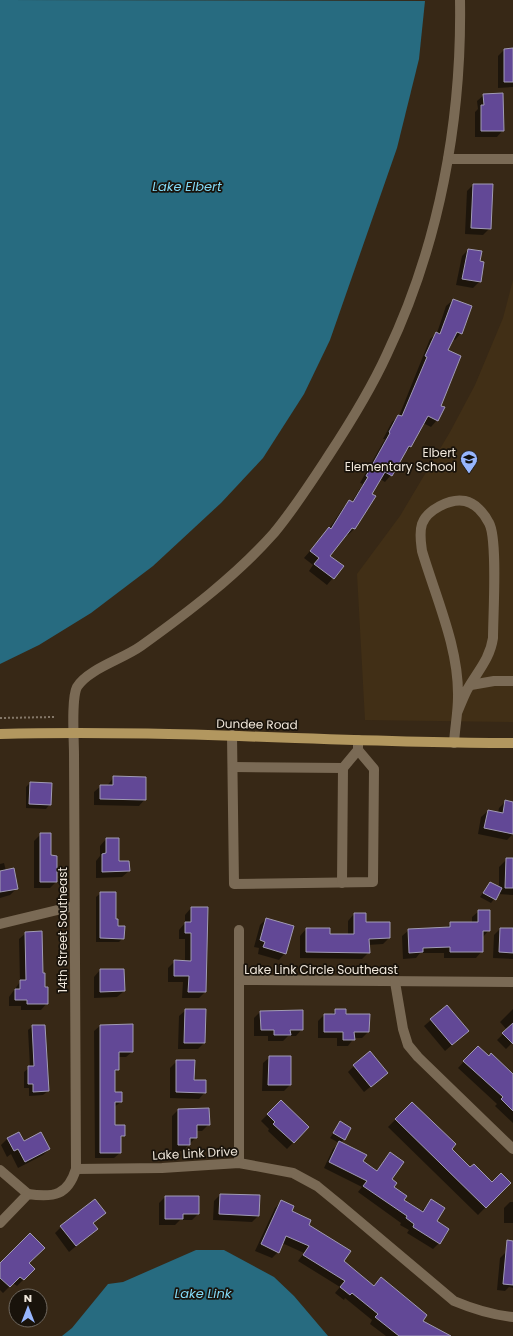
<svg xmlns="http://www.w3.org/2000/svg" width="513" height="1336" viewBox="0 0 513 1336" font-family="Poppins,sans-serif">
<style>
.built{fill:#412f16}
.water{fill:#276b80}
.shadow{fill:#0007}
.building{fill:#624896;stroke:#a19bb4}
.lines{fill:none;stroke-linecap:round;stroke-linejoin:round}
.path{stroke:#857869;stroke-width:2;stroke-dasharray:2 2;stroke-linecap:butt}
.minor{stroke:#7a6a55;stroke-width:10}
.major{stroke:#b2975f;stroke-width:10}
.labels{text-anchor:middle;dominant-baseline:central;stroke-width:3.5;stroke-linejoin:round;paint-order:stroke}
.poi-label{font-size:12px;fill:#f1e8dc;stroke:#19130b;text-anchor:end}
.street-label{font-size:12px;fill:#f1e8dc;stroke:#19130b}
.water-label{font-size:13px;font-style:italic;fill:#83d9f6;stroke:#19130b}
</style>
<rect width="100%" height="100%" fill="#372816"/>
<path class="built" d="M513 280V722L365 720 357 574 400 516 450 432 475 385 503 318Z"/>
<g class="water">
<path d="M0 0 425 1 419 59 397 148 330 340 304 394 263 458 221 503 153 566 91 613 39 645 0 664Z"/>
<path d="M196 1250H224L274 1277 294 1296 328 1336H62L72 1328 108 1284 123 1282Z"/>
</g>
<g class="shadow">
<path d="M513 49V87L498 88V56L504 50Z"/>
<path d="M484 95 503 130 497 137H475V112L478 109 477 101Z"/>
<path d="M473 185 490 228 483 235 465 234 467 191Z"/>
<path d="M468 250 479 262 480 281 473 288 456 285 462 256Z"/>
<path d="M453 300 461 333 455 340 453 339 447 351 437 420 431 427 423 423 411 447 404 453 391 475 385 482 380 479 371 495 374 497 354 529 348 535 346 534 329 556 342 567 327 585 309 571 313 565 304 558 329 529 343 508 349 501 351 503 363 484 360 483 385 439H383L392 422 399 416 430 339 437 333 446 306Z"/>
<path d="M114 777 145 799 139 806 94 805V792L101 786H107Z"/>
<path d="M30 783 50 804 46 809 26 808V787Z"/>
<path d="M506 801 513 803V834L507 840 478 834 481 817 488 811 498 813 499 808Z"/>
<path d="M41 834 50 856 56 882 50 888H34V841Z"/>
<path d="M106 839 118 862 129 871 122 877 96 878V861L100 856V846Z"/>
<path d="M506 860H513V895L498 894 491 903 480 897 490 883 499 888V867Z"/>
<path d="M4 863 6 871 17 888 10 895 0 898V864Z"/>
<path d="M101 893 123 938 119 942H96V897Z"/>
<path d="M191 908 205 992 199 998H182L183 982H168V968L175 961 185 962V939H179V930L185 923V915Z"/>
<path d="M479 911 489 930 483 937 482 951 476 958H444V953H420L416 958 403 959 402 936 409 930 445 929 451 923H472V917Z"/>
<path d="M354 914H365V923H389V938L383 944 368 945 369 952 362 959 300 958V936L306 929 329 935H348V921Z"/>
<path d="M266 919 285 953 279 960 258 954 259 948 254 947 260 925Z"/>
<path d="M500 929H513V959L493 958 494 935Z"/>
<path d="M26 933 47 1003 41 1010H21V1006H9V997L20 982 19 939Z"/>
<path d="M100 970H123L124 991 117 997 94 998V977Z"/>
<path d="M513 1009V1042L506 1049 497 1040 507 1030 500 1022Z"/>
<path d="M186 1010 204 1043 198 1049H178L179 1016Z"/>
<path d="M336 1010 345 1015H369L368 1032 362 1038H354L348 1046H337V1038H318V1021L324 1015H331Z"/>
<path d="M260 1012 302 1029 296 1036H288L283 1041H268V1036H254V1018Z"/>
<path d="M431 1020 468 1031 445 1051 424 1026Z"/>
<path d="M132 1025V1052L126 1057H118V1069L114 1074V1093L121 1102 114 1107V1126L124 1135 120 1139V1153L114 1158H95L94 1031 100 1026Z"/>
<path d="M33 1026H44L48 1091 43 1095 29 1096V1088H24V1072L30 1067 28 1030Z"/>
<path d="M478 1047 513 1086V1123L495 1106 497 1104 458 1068Z"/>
<path d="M270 1057 290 1085 284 1091H262L263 1063Z"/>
<path d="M177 1061 205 1092 199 1099 170 1098V1068Z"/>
<path d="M354 1066 380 1079 364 1092 348 1072Z"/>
<path d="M281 1101 308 1127 287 1149 268 1131 269 1129 261 1121Z"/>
<path d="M412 1103 450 1149 470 1169 492 1183H509L478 1215 388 1127Z"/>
<path d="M178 1110 209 1124 202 1131H196V1137L183 1151H172V1116Z"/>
<path d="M340 1123 344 1139 340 1143 376 1172 391 1153 390 1179 393 1187 402 1200 421 1212 431 1200 439 1243 433 1249 407 1233 409 1230 400 1225 401 1223 358 1192 362 1187 324 1168 333 1149 339 1143 330 1138Z"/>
<path d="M18 1133 23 1143 49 1149 43 1155 18 1168 11 1154 7 1157 1 1145 7 1139Z"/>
<path d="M220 1195 258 1216 252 1222 213 1220 214 1201Z"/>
<path d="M165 1197 198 1214 192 1220H180L175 1225H159V1203Z"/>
<path d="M281 1202 308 1225 343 1262 373 1286 381 1278 421 1321 442 1336H386L370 1324 372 1320 345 1298 344 1300 335 1293 340 1287 298 1261 304 1253 282 1243 278 1252 272 1258 255 1251 275 1208Z"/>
<path d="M510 1202H513V1223H504V1208Z"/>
<path d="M105 1213 92 1224 97 1229 69 1252 55 1233 61 1227Z"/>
<path d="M506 1252H513V1288L509 1287 505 1291 497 1290 500 1258Z"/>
<path d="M0 1264H28L34 1269 17 1286 13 1283 3 1293 0 1290Z"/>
</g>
<g class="building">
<path d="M513 48V82H504V49Z"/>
<path d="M503 93 504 131H481V105H484L483 94Z"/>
<path d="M473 184H493L491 229 471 228Z"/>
<path d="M468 249 482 251 480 261 484 262 481 282 462 279Z"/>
<path d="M453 299 472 306 462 334 457 332 448 350 461 356 441 406 445 407 438 421 428 416 411 447 409 446 392 476 385 472 372 494 376 496 355 529 352 528 330 556 344 566 334 579 314 564 319 558 310 551 329 527 331 529 349 500 353 502 368 477 366 476 390 433 389 432 398 415 402 416 427 357 425 356 436 332 440 334Z"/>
<path d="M113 776 146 777V800L100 799V785H113Z"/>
<path d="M30 782 52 783 51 805 29 804Z"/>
<path d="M505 800 513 802V834L484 828 488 810 503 813Z"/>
<path d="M40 833H51V855L57 856V882H40Z"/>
<path d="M106 838H119V861H129L130 871 102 872V854L106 853Z"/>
<path d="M506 858H513V888H505Z"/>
<path d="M14 868 18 889 0 892V871Z"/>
<path d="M490 882 502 888 496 900 483 893Z"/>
<path d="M100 892H116V919H118V926H125L124 939 100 938Z"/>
<path d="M191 907H208L206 992H188L189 976H174V960L191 961V933H185V922H191Z"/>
<path d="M478 910H490V931H483V952H450V947L423 948V952L409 953 408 929 450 927V922H478Z"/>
<path d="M354 913H366V922H390V938L369 939 370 953 306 952V928H330V934H354Z"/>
<path d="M266 918 294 926 286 954 263 947 265 942 260 940Z"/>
<path d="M500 928H513V953L499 952Z"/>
<path d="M42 931 43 973H45V987H48V1004H27V1000H15V989H20V980H26L25 932Z"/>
<path d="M100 969H124L125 991 100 992Z"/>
<path d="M447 1005 469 1031 452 1045 430 1019Z"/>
<path d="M185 1009H206L205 1043H184Z"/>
<path d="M335 1009H346V1014H370L369 1032H354L355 1040H343V1032H324V1014H335Z"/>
<path d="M303 1010V1030H290L291 1035H274V1030H261L260 1011Z"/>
<path d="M513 1023V1044L502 1033Z"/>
<path d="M133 1024V1052H119V1070H115V1092H122V1102H115V1125H125V1136H121V1153H100V1025Z"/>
<path d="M32 1025H45L49 1091 33 1092V1084H28V1066H34Z"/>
<path d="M478 1046 489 1056 491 1053 513 1074V1111L501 1099 503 1097 463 1061Z"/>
<path d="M370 1051 388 1073 371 1087 353 1065Z"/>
<path d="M269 1056H291V1085H268Z"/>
<path d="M176 1060H195L194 1080H206V1093L176 1092Z"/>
<path d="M281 1100 309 1127 294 1143 273 1124 275 1122 267 1114Z"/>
<path d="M412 1102 456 1144 452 1149 470 1167 474 1164 492 1182 501 1173 511 1183 486 1208 395 1119Z"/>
<path d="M209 1108 210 1125H197V1138H190V1145H178V1109Z"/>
<path d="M340 1121 351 1128 345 1140 333 1133Z"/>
<path d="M19 1132 24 1141 41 1132 50 1149 25 1162 18 1149 14 1151 7 1138Z"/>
<path d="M339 1141 367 1155 363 1161 377 1171 390 1152 404 1162 392 1179 397 1183 394 1187 407 1196 404 1200 423 1212 431 1199 445 1208 437 1221 449 1229 440 1244 413 1227 414 1224 406 1218 407 1216 363 1186 367 1181 329 1162Z"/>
<path d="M220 1194 260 1195 259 1216 219 1214Z"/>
<path d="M165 1196H199V1214H183V1219H165Z"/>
<path d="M95 1199 106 1213 93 1223 98 1229 76 1246 60 1226Z"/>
<path d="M281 1200 294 1206 292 1211 311 1220 309 1225 351 1251 344 1261 374 1286 381 1277 427 1315 423 1321 451 1336H399L375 1317 378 1314 352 1293 350 1295 340 1287 345 1281 303 1255 309 1246 286 1236 279 1253 261 1244Z"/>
<path d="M30 1233 45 1248 29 1263 35 1269 24 1280 20 1277 10 1287 0 1278V1263Z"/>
<path d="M507 1240 513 1241V1285L503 1284Z"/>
</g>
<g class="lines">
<path class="path" d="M0 718 54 717"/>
<g class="minor">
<path d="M448 159H513"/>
<path d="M471 685 494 681H513"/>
<path d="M232 735 234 884 373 882 374 769 358 750V740"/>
<path d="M454 743C455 727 458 712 458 697 459 648 436 598 422 551 421 543 419 533 422 524 427 510 450 498 465 501 475 503 484 513 489 523 498 539 493 615 493 638 490 659 477 672 467 690 463 698 460 706 457 713"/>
<path d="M233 767 343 768"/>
<path d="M342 883 343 768 358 750"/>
<path d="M0 924 74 906"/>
<path d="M239 930V1163"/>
<path d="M239 980 513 982"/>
<path d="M395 982 403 1029 408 1045 418 1057 513 1149"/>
<path d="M76 1169 162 1168 239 1163 293 1173 317 1186 339 1204 454 1301C473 1309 492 1315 513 1317"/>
<path d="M0 1170 28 1194"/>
<path d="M0 1223 28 1194C54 1198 68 1195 76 1169L74 754C74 740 71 699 77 687 88 669 123 659 141 646 187 613 236 576 274 533 294 509 312 481 329 455 350 423 371 389 387 354 439 245 462 121 460 0"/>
</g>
<path class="major" d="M0 734C171 729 342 743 513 743"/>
</g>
<defs>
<g id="school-pin" transform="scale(0.9)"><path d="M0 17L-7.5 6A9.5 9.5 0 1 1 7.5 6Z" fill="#97b6fd" stroke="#19130b"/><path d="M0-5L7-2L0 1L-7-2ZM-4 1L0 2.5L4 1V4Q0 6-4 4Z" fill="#111"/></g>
</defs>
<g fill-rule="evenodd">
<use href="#school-pin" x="469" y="459"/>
</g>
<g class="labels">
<g class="poi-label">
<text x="456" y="452">Elbert<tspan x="456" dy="14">Elementary School</tspan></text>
</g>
<g class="street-label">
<text transform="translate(257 724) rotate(1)">Dundee Road</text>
<text transform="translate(62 930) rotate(-90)">14th Street Southeast</text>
<text x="321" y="969">Lake Link Circle Southeast</text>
<text transform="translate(195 1153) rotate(-3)">Lake Link Drive</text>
</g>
<g class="water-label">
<text x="187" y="186">Lake Elbert</text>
<text x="203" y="1293">Lake Link</text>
</g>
</g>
<g transform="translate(28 1308)"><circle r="19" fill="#19130b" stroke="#6f685f"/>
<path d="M0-3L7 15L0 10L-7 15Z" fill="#97b6fd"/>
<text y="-6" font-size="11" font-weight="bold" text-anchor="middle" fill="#f1e8dc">N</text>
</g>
</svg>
